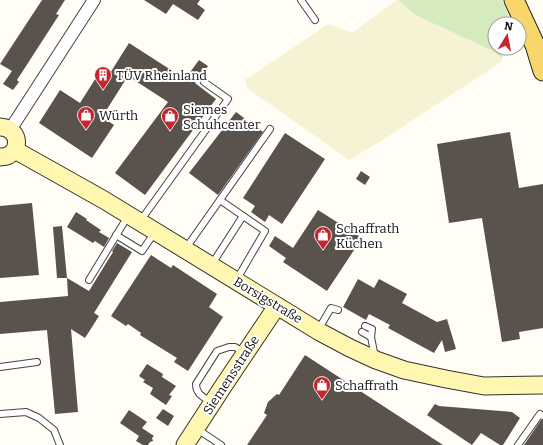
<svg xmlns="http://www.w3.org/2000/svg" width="543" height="445" viewBox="0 0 543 445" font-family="Bitter,serif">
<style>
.farmland{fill:#f6f3d4}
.green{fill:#d5ebbd}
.building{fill:#5a524d}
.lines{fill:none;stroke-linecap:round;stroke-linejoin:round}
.lane-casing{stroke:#444;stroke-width:8}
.street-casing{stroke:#444;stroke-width:14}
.secondary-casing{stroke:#333;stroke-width:19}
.primary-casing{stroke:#222;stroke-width:21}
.lane{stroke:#fff;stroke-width:6}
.street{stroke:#fff;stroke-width:12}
.secondary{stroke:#fff6b0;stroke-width:17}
.primary{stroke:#f9d66b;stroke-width:19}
.labels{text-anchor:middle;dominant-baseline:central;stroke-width:4;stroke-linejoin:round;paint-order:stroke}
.poi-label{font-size:13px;fill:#111;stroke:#fff;text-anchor:start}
.street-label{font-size:13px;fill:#111;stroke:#fff}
</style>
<rect width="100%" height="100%" fill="#fffdf5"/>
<path class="farmland" d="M397 0H399L415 15 491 50 502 58 501 62 381 141 349 160 247 88 245 80 328 24 352 33Z"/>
<path class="green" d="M399 0H502L507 12 511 24H495V48H511L506 51 502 58 491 50 415 15Z"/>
<g class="building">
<path d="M42 0H65L56 14 59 15 17 80 19 82 13 90 3 84 12 71 0 64Z"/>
<path d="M144 0H200L197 4 205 10 198 20 173 4 166 14Z"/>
<path d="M129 43 185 79 199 60 208 66 195 83 216 99 145 195 115 173 168 102 128 76 102 117 114 125 92 158 39 123 60 90 80 103 99 73 107 78Z"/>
<path d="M236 112 263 132 218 195 189 173Z"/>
<path d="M510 132 519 188 543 184V328L519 332 520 339 502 342 482 218 449 223 437 144Z"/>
<path d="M285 133 325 159 282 224 269 215 265 222 251 212 255 206 243 198Z"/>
<path d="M361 171 370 177 365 185 356 179Z"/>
<path d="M32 203 39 275 0 278V206Z"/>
<path d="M318 210 362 238 327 291 283 262 286 258 269 246 275 236 293 248Z"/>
<path d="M76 212 87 219 86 220 101 230 99 232 109 238 104 247 95 241 93 243 67 227Z"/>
<path d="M62 226 67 278 89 291 113 252 112 251 117 243 132 252 94 313 99 316 85 338 71 329 78 412 55 414 47 330 0 334V302L68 296 67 278H57L53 227Z"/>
<path d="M151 255 171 268 173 265 217 294 209 307 223 317 188 371 174 362 177 358 140 335 141 333 128 324 126 326 111 316Z"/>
<path d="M358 279 374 288 379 279 407 294 402 303 437 322 447 319 456 349 445 352 442 340 434 353 388 328 390 325 369 314 366 320 343 307Z"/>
<path d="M305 355 443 445H247L267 415 264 413 268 402 277 394 279 395Z"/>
<path d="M147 364 163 374 162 377 176 386 169 395 172 396 166 405 150 394 153 388 143 382 145 380 139 376Z"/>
<path d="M435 404 439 406 512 412 520 418 503 445H500L481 433 472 445 427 415Z"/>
<path d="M163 409 174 416 168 426 156 418Z"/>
<path d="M129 410 147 422 142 428 154 436 152 438 153 441 150 442 148 445H143L136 441 139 436 120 423Z"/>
<path d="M541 420H543V445H524Z"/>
</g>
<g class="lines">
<g class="lane-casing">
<g id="lane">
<path d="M301 0 315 20"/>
<path d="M220 200 265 231 237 279"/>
<path d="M141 220 228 99 204 82"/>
<path d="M116 235 142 251 155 232"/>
<path d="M186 248 270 129"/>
<path d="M212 264 243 216"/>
<path d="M89 280 128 216"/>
<path d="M365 326 372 329 371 337 375 357"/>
<path d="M318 330 331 308 338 310"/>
<path d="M362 332 371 337"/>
<path d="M0 367 37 362"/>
<path d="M211 402C203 397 196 394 196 384L217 351 229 347H235L245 353"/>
<path d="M0 414 26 412 39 418 54 430 60 445"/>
<path d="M197 429 221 445"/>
<path d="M518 445 540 414 543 416"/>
</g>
</g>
<g class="street-casing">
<path id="street" d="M10 130 94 0"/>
</g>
<g class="secondary-casing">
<g id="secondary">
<path d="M0 127C22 128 22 157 0 157"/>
<path d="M15 150 104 200 318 331 350 348 376 360 404 370 446 379 484 386 543 385"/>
<path d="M185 445 222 388 277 306"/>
</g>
</g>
<g class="primary-casing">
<path id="primary" d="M514 0 535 45 543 71"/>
</g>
<use href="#lane" class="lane"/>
<use href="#street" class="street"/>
<use href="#secondary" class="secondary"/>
<use href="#primary" class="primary"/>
</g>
<defs>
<g id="building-pin" transform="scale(0.9)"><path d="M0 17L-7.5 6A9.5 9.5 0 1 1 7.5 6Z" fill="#c4262e" stroke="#fff"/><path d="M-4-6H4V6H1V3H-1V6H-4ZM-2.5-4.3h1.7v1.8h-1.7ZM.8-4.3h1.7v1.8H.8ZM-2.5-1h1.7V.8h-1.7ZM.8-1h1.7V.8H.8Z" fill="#fff"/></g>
<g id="shop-pin" transform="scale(0.9)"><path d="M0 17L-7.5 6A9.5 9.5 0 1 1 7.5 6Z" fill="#c4262e" stroke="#fff"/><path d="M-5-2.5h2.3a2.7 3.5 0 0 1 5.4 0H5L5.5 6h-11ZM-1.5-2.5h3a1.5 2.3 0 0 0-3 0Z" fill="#fff"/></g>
</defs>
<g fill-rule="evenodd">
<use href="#building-pin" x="103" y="75"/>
<use href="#shop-pin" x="86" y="115"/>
<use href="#shop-pin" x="170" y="116"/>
<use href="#shop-pin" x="323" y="235"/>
<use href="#shop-pin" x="322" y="385"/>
</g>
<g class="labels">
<g class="poi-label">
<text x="116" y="75">TÜV Rheinland</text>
<text x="183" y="109">Siemes<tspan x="183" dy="15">Schuhcenter</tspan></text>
<text x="99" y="115">Würth</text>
<text x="336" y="228">Schaffrath<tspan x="336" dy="15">Küchen</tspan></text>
<text x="335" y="385">Schaffrath</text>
</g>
<g class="street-label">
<text transform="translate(268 300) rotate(31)">Borsigstraße</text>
<text transform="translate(231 375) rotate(-57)">Siemensstraße</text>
</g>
</g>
<g transform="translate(507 36) rotate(10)"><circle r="19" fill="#ffffff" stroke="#a0a0a0"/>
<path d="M0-3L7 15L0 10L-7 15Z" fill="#c4262e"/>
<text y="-6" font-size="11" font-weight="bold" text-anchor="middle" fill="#111111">N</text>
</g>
</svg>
